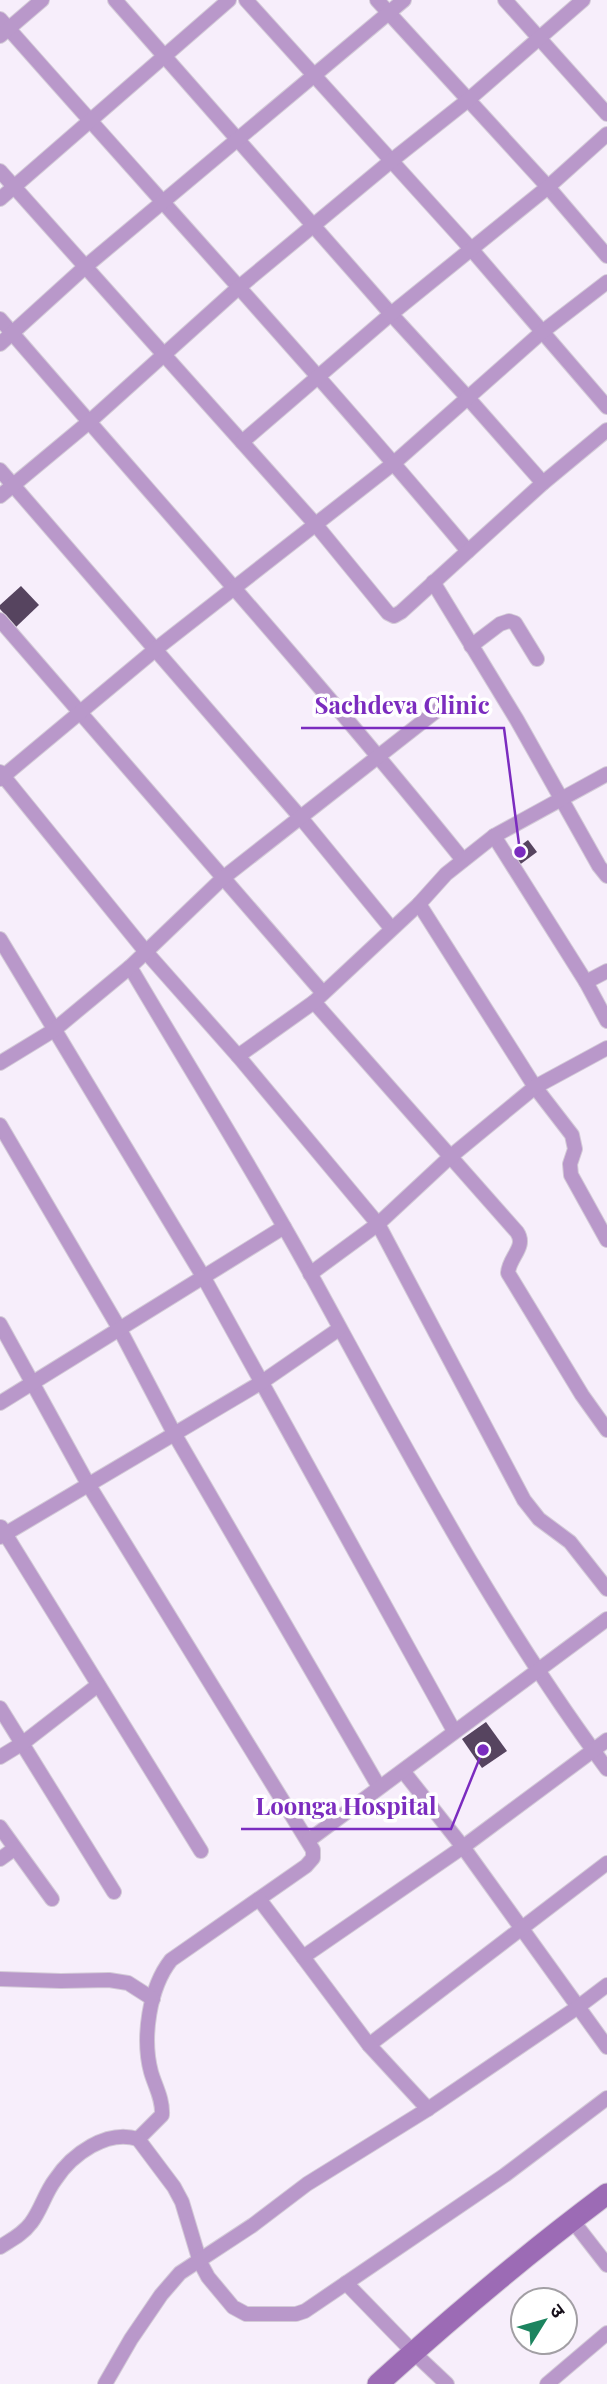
<svg xmlns="http://www.w3.org/2000/svg" width="607" height="2384" viewBox="0 0 607 2384" font-family="'Playfair Display','Noto Sans Devanagari',serif">
<style>
.building{fill:#56445f}
.lines{fill:none;stroke-linecap:round;stroke-linejoin:round}
.street-casing{stroke:#d3cad7;stroke-width:16}
.secondary-casing{stroke:#d3cad7;stroke-width:23}
.street{stroke:#b998ca;stroke-width:14}
.secondary{stroke:#9c6bb5;stroke-width:21}
.leader{fill:none;stroke:#7b2cbf;stroke-width:2.5}
.callout-dot{fill:#7b2cbf;stroke:#fff;stroke-width:2.5}
.callout-label{font-size:24px;text-anchor:middle;font-weight:bold;fill:#7b2cbf;stroke:#fff;stroke-width:7;stroke-linejoin:round;paint-order:stroke}
</style>
<rect width="100%" height="100%" fill="#f7eefb"/>
<g class="building">
<path d="M21 586 39 605 16 627 0 609V605Z"/>
<path d="M528 840 537 852 518 866 509 854Z"/>
<path d="M486 1722 507 1751 482 1768 462 1739Z"/>
</g>
<g class="lines">
<g class="street-casing">
<g id="street">
<path d="M115 0 391 314 468 398 543 483"/>
<path d="M246 0 472 250 607 407"/>
<path d="M377 0 548 187 607 256"/>
<path d="M505 0 607 114"/>
<path d="M0 19C156 196 316 370 468 551"/>
<path d="M0 36 42 0"/>
<path d="M0 171 316 525 388 613 394 616 401 612 543 483 607 430"/>
<path d="M0 199 229 0"/>
<path d="M0 319C155 499 314 675 463 860"/>
<path d="M0 344 85 267 404 0"/>
<path d="M242 442 391 314 548 187 607 134"/>
<path d="M0 470 301 818 391 928"/>
<path d="M0 496 89 422 238 288 391 161 468 100 583 0"/>
<path d="M433 582 517 720 599 866 607 876"/>
<path d="M0 620 323 993"/>
<path d="M471 646 500 624 509 621 515 623 537 659"/>
<path d="M0 772 146 952 238 1056 378 1224 524 1500 539 1519 570 1542 607 1589"/>
<path d="M0 779 156 649 394 463 542 332 607 282"/>
<path d="M494 836 586 982 607 1021"/>
<path d="M419 904 535 1087 572 1135 575 1149 570 1164 571 1175 607 1240"/>
<path d="M0 939 204 1278 454 1731"/>
<path d="M130 967C190 1069 253 1169 310 1273 402 1441 492 1615 607 1769"/>
<path d="M586 982 607 971"/>
<path d="M314 1002 517 1232C527 1247 509 1257 508 1273L582 1395 607 1430"/>
<path d="M238 1056 314 1002 419 904 446 874 494 836 607 774"/>
<path d="M0 1063 54 1030 130 967 223 878 449 701"/>
<path d="M0 1125 119 1328 175 1435 379 1787"/>
<path d="M310 1274 378 1224 450 1157 535 1087 607 1048"/>
<path d="M0 1324 88 1484 313 1850V1858L306 1866 171 1960C149 1988 142 2038 151 2072 155 2086 163 2099 162 2115L138 2139 174 2187 182 2202 200 2262 208 2277 233 2307 246 2314H296L305 2311 505 2175 607 2098"/>
<path d="M0 1403 284 1227"/>
<path d="M1 1527 201 1851"/>
<path d="M0 1537 262 1382 339 1329"/>
<path d="M0 1708 114 1892"/>
<path d="M0 1757 23 1743 98 1685"/>
<path d="M403 1771 463 1847 607 2047"/>
<path d="M0 1827 52 1899"/>
<path d="M309 1840 607 1619"/>
<path d="M0 1859 14 1849"/>
<path d="M259 1899 303 1957"/>
<path d="M0 1979 61 1981 109 1980 128 1983 153 1999"/>
<path d="M369 2045 607 1863"/>
<path d="M428 2109 369 2045 303 1957 463 1847 607 1740"/>
<path d="M572 2220 607 2265"/>
<path d="M0 2247C11 2240 23 2234 31 2223 41 2210 45 2193 55 2180 72 2154 107 2129 138 2139"/>
<path d="M346 2283 413 2352 447 2384"/>
<path d="M105 2384 131 2339 161 2295 180 2273 253 2225 307 2184 428 2109 578 2007 607 1985"/>
<path d="M547 2384 607 2333"/>
</g>
</g>
<g class="secondary-casing">
<path id="secondary" d="M378 2384C451 2318 528 2253 607 2194"/>
</g>
<use href="#street" class="street"/>
<use href="#secondary" class="secondary"/>
</g>
<path class="leader" d="M520 852L504 728H301M483 1750L451 1829H241"/>
<g class="callout-dot">
<circle cx="520" cy="852" r="7"/>
<circle cx="483" cy="1750" r="7"/>
</g>
<g class="callout-label">
<text x="402" y="714">Sachdeva Clinic</text>
<text x="346" y="1815">Loonga Hospital</text>
</g>
<g transform="translate(544 2321) rotate(53)"><circle r="33" fill="#ffffff" stroke="#a29fa4" stroke-width="2"/>
<path d="M0-5L12 26L0 18L-12 26Z" fill="#1c845f"/>
<text y="-10" font-size="19" font-weight="bold" text-anchor="middle" fill="#17101b">उ</text>
</g>
</svg>
